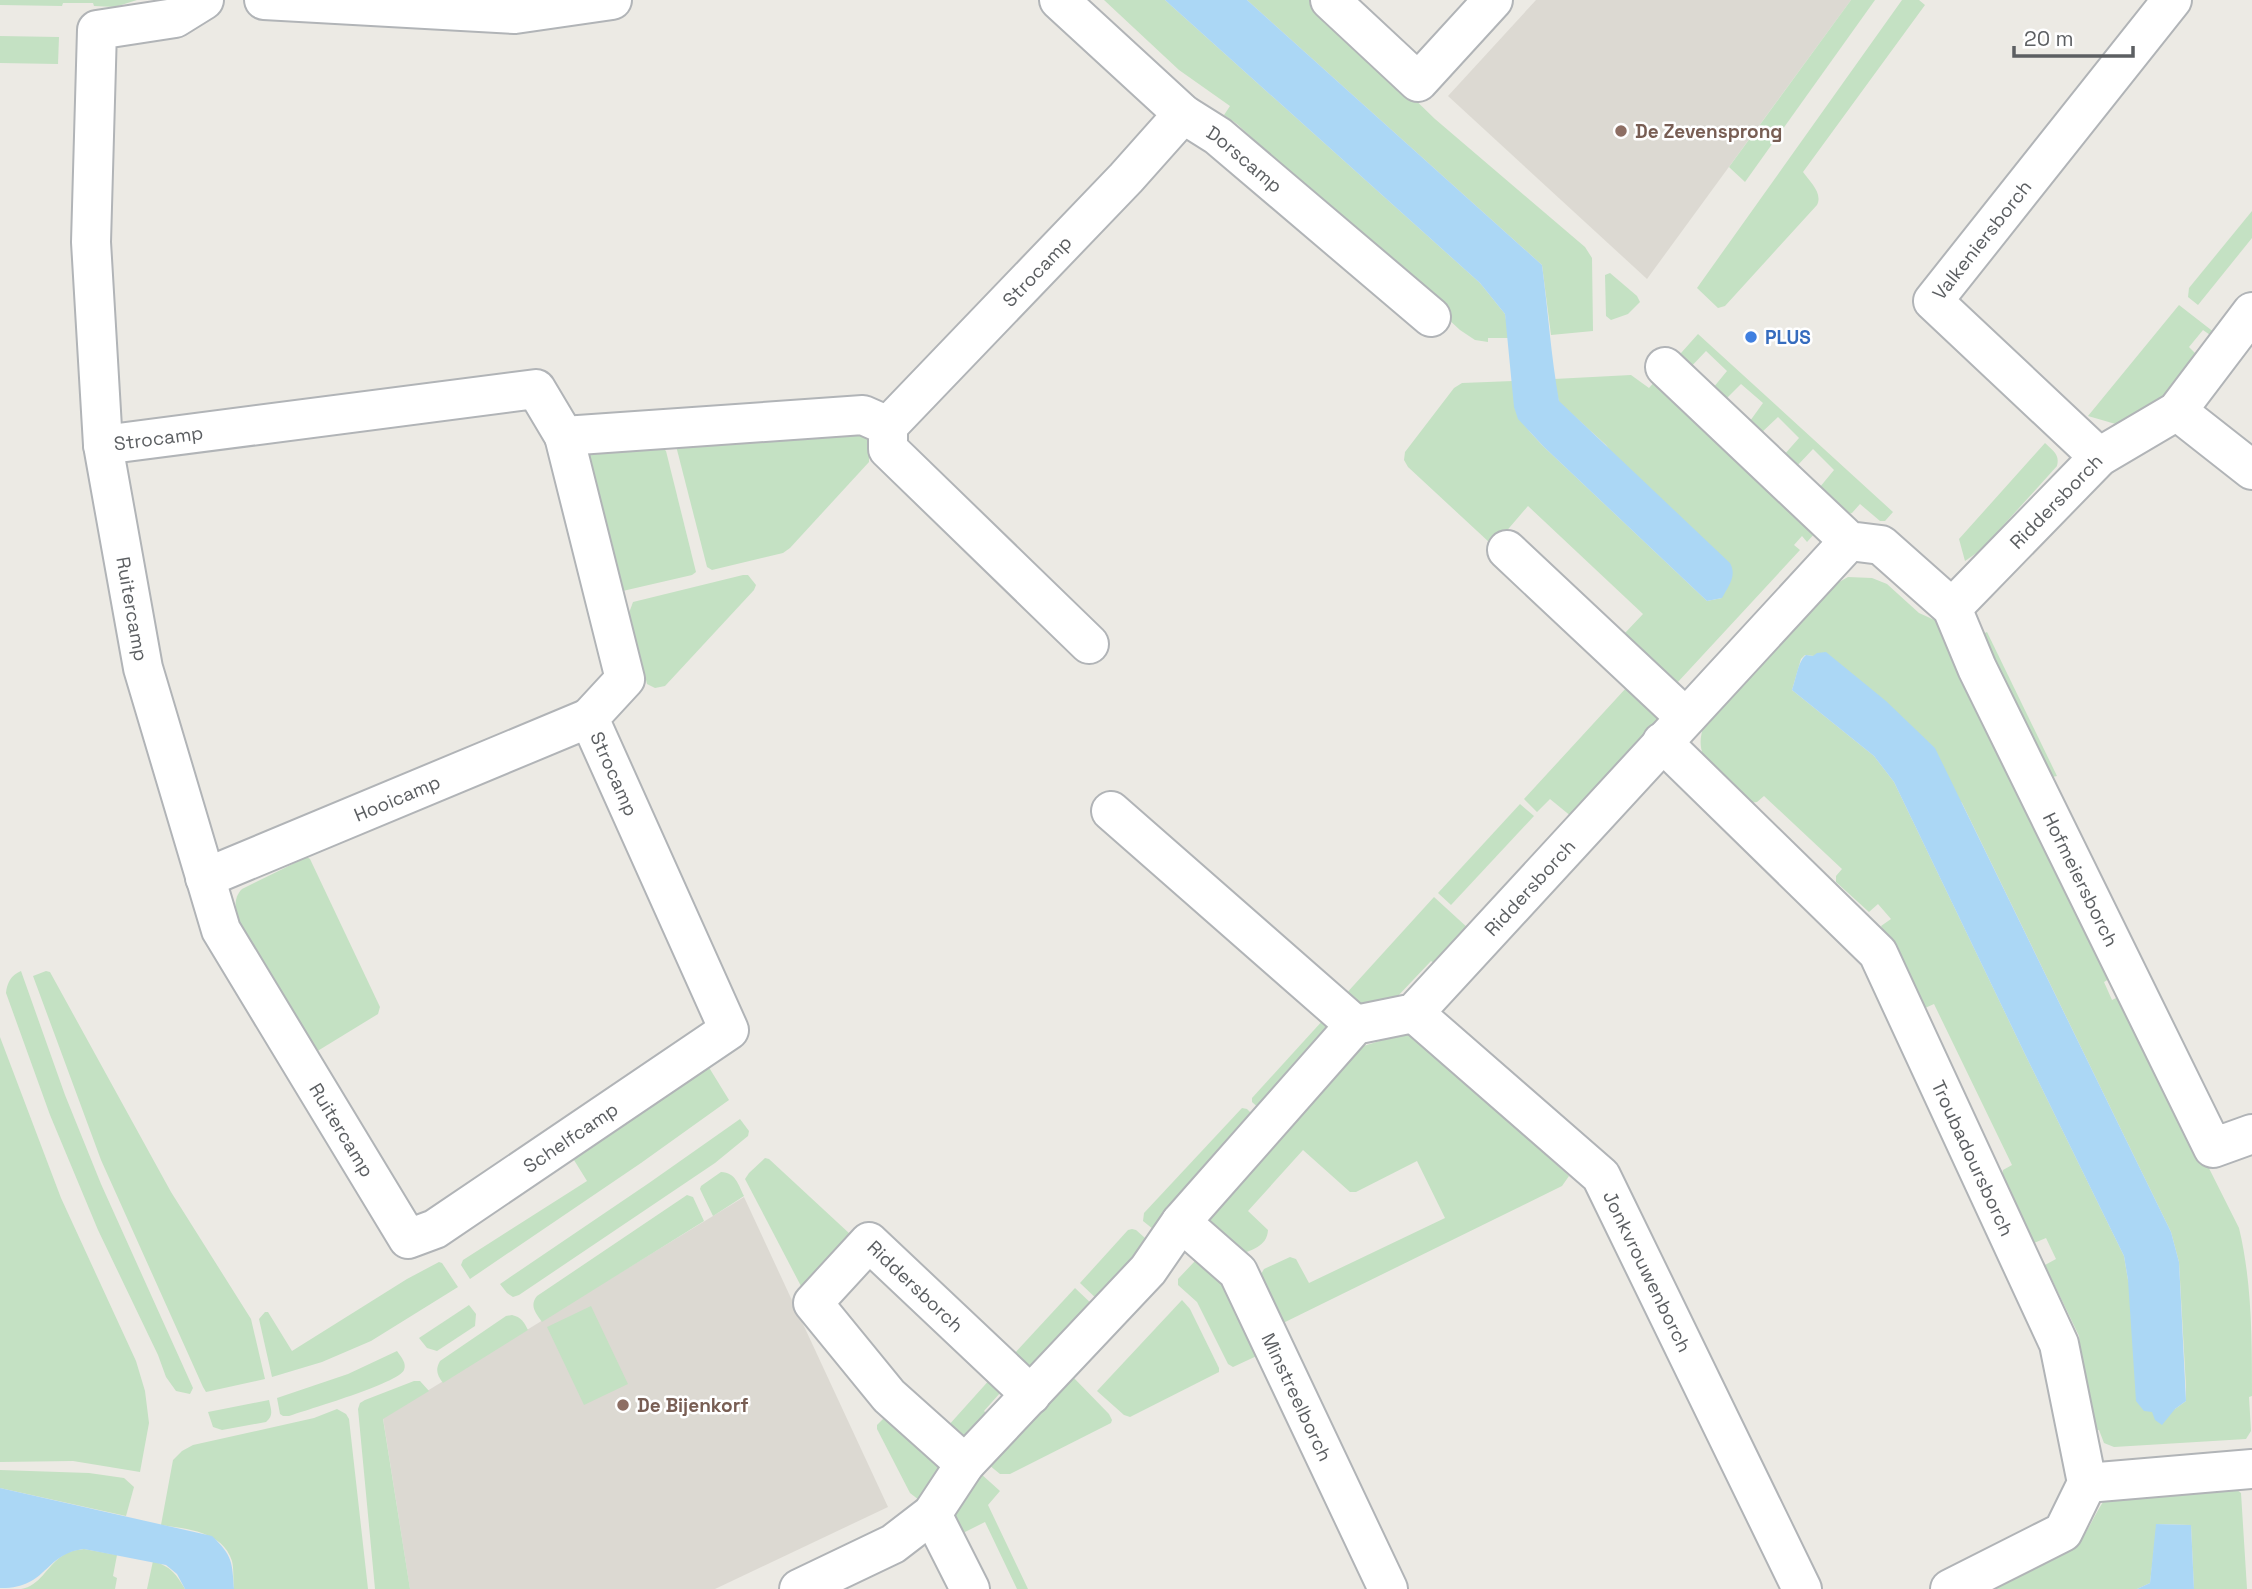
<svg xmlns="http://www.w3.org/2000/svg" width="2252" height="1589" viewBox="0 0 2252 1589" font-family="'Space Grotesk',sans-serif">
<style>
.education{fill:#dcd9d2}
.green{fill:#c4e1c3;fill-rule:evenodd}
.water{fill:#abd7f5}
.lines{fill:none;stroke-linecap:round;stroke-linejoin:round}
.minor-casing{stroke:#b1b4b7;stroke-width:42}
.minor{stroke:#fff;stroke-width:38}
.education-dot{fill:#8d6e63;stroke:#fff;stroke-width:2.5}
.shop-dot{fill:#3f7fe0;stroke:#fff;stroke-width:2.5}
.labels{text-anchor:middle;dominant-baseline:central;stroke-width:5;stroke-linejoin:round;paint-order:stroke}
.education-label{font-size:19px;font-weight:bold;fill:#785e54;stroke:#fff;text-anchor:start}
.street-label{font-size:19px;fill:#5c5f62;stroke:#fff}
.shop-label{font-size:19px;font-weight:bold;fill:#366cbe;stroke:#fff;text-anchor:start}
</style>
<rect width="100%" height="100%" fill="#eceae4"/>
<g class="education">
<path d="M1536 0H1851L1647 279 1448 96Z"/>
<path d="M744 1197 888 1507 715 1589H410L383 1418Z"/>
</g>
<g class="green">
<path d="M0 0H137L115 7 94 6 93 3H63L62 6 0 5Z"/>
<path d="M1104 0H1165L1480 283 1505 314 1509 338H1488V342L1475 340 1460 330 1237 124 1224 115 1230 106 1179 70Z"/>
<path d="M1247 0H1312L1435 119 1585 247 1592 258 1593 331 1551 335 1542 265Z"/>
<path d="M1851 0H1875L1745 182 1729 167Z"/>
<path d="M1902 0H1919L1925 5 1803 172C1810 182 1823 193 1817 205L1725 306 1718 308 1697 288Z"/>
<path d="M0 36 59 37 58 64 0 63Z"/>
<path d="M2252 211V238L2198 305 2188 297 2189 288Z"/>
<path d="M1610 273 1637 296 1640 302 1628 314 1611 320 1606 316 1605 275Z"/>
<path d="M2179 305 2215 333 2213 337 2203 330 2189 347 2197 355 2160 402 2119 425 2088 416Z"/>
<path d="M1698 334 1893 512 1885 521H1880L1860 504 1852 513 1845 515 1815 493 1834 470 1813 449 1796 467 1784 455 1799 438 1778 417 1760 434 1750 421 1763 403 1741 384 1724 401 1713 388 1727 371 1706 351 1686 372 1673 362Z"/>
<path d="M1631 375 1649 388 1656 380 1816 532 1807 542 1802 536 1794 545 1800 550 1677 683 1626 640 1625 633 1643 614 1528 506 1498 541 1490 543 1408 467 1404 460 1405 452 1454 388 1462 383 1513 381C1515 416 1520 422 1544 447L1707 601 1722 598 1606 445 1559 402 1554 379Z"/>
<path d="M865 426 869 441V462L790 548 783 553 712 570 707 567 674 438Z"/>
<path d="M2045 443C2053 451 2060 454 2057 466L1981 550 1965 561 1959 539Z"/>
<path d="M663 448 666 451 696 572 692 575 614 593 585 453Z"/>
<path d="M743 575H748L756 585 754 590 665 686 655 688 647 684 629 613 633 602Z"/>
<path d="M1848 577 1872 578 1887 584 1919 613 1939 622 2114 976 2104 982 2112 1000 2122 995 2239 1228C2252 1282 2252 1340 2252 1396L2249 1397 2251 1431 2246 1439 2114 1447 2104 1443 2099 1430H2088L2079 1336 2045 1265 2056 1259 2046 1238 2034 1243 2002 1177 2003 1170 2012 1165 1934 1004 1925 1008 1919 1006 1881 926 1891 919 1878 904 1869 912 1836 882V876L1842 869 1764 796 1757 802 1750 803C1724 779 1688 762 1705 723L1827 589ZM1805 655 1814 656 1962 803 2171 1232 2179 1262 2186 1387V1401L2175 1409 2128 1280 2124 1256 2023 1050 1894 782 1874 756 1792 690 1801 659Z"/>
<path d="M1987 632 2057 776 2048 778 1974 638Z"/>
<path d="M1627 687 1663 717 1572 817 1550 799 1537 812 1524 799Z"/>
<path d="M1520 804 1534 816 1451 905 1438 893Z"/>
<path d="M307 857 310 859 380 1007 378 1014 311 1055 237 917C235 906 234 897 242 889Z"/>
<path d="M1434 897 1469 929 1437 965 1431 961 1396 998 1362 1006 1344 996Z"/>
<path d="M21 971 65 1095 101 1184 193 1388 190 1394 176 1391 166 1377 158 1355 98 1230 50 1115 6 993C7 983 11 975 21 971Z"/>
<path d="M46 971 50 972 171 1192 251 1319 265 1379 206 1392 203 1387 101 1160 33 976Z"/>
<path d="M1324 1019 1334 1026 1262 1111 1252 1102V1098Z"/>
<path d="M1408 1034 1419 1039 1569 1176 1562 1186 1275 1327 1257 1281 1264 1269 1290 1257 1296 1259 1309 1283 1445 1218 1417 1161 1356 1192H1350L1303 1150 1248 1211 1268 1230C1267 1247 1251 1250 1238 1255L1222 1248 1206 1216 1357 1048 1399 1035Z"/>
<path d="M0 1037 61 1198 136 1361 145 1391 149 1423 140 1472 73 1461 0 1462Z"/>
<path d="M705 1061 729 1100 641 1163 470 1279 461 1265 463 1260 587 1181 569 1152Z"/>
<path d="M1242 1108 1247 1109 1256 1118 1153 1229 1143 1221 1144 1213Z"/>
<path d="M740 1119 749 1131 748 1136 715 1163 519 1295 513 1297 507 1293 500 1284 649 1183Z"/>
<path d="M765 1158 769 1159 850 1234 802 1288 745 1179 749 1173Z"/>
<path d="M721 1172C736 1173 738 1184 744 1196L713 1216 700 1189 701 1186Z"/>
<path d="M687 1195 693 1197 704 1221 542 1322C536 1313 529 1306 537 1296Z"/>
<path d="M1132 1229 1136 1230 1154 1246 1101 1303 1080 1283 1128 1230Z"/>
<path d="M1195 1261 1228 1290 1261 1354 1233 1367 1228 1364 1197 1302 1178 1285V1279Z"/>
<path d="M439 1262 442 1263 458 1287 371 1341 322 1362 272 1377 259 1319 265 1312H268L292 1351 407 1279Z"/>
<path d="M1075 1288 1096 1308 1035 1375 1014 1354Z"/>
<path d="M1182 1300 1190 1309 1219 1368V1372L1130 1417 1124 1415 1097 1391Z"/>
<path d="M469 1305 476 1314 475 1326 437 1351 427 1348 419 1338Z"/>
<path d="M591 1306 628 1384 584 1405 547 1327Z"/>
<path d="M512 1315C521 1317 524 1322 528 1330L443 1383C437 1375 435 1370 440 1361L506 1316Z"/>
<path d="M397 1351C401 1357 407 1363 404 1370 399 1383 306 1410 289 1416H283L280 1414 277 1398 348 1374Z"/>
<path d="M1071 1375 1109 1414 1112 1420 1111 1423 1010 1474H1000L989 1465Z"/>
<path d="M992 1377 1010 1402 1000 1393 984 1411 993 1420 966 1443 948 1426Z"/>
<path d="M414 1381H420L429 1391 383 1419 410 1589H375L358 1409 360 1403 365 1400Z"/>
<path d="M269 1400C271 1410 274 1415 266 1422L222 1430 213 1427 208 1412Z"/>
<path d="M337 1409 346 1414 349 1419 368 1589H234C233 1580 234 1569 232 1561 223 1531 186 1529 161 1525L173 1460 182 1451 193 1445 314 1418Z"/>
<path d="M887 1415 946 1464 919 1500 910 1493 877 1429V1425Z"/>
<path d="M0 1470 89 1473 124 1478 134 1487 126 1516 0 1488Z"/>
<path d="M980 1473 1000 1491 988 1505 1028 1589H1017L985 1522 963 1533 955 1531 953 1504Z"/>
<path d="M2233 1487 2241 1493 2247 1589H2194L2191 1525 2157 1524 2150 1583 2137 1589H1993L2070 1551C2090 1534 2093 1513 2109 1494Z"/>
<path d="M84 1549 117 1555 113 1576 117 1578 115 1589H21C40 1586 47 1566 62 1556 69 1551 76 1550 84 1549Z"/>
<path d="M153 1561C170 1566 176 1574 185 1589H147Z"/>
</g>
<g class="water">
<path d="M1165 0H1247L1542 265C1548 310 1551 357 1559 401L1730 563C1737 576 1729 585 1722 598L1707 601 1544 447 1518 419 1514 407 1505 314 1480 283Z"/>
<path d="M1826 652 1886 701 1935 748 2171 1232 2179 1262 2186 1401 2175 1409 2162 1425 2155 1420 2152 1412 2144 1411 2136 1401 2128 1280 2124 1256 2023 1050 1894 782 1874 756 1792 690C1796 679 1798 661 1806 655L1813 656 1817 653Z"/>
<path d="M0 1488 212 1536C233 1556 232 1562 234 1589H185L177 1574 166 1565 84 1549C43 1554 48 1589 0 1588Z"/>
<path d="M2156 1524 2191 1525 2194 1589H2137L2150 1583Z"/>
</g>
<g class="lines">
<g class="minor-casing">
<g id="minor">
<path id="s1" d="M204 0 175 18 97 30 91 242 103 445 143 668 221 930 408 1239 435 1229 729 1030 589 718 625 679 564 436"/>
<path d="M264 0 515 14 612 0"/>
<path id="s2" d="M1059 0 1183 114 1218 136 1431 317"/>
<path d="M1330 0 1418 82 1493 0"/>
<path id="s3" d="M1665 367 1849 541 1881 545 1952 608 1977 668 2213 1148 2252 1134"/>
<path d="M2177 411 2252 470"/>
<path id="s4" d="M888 426 1126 178 1183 114"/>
<path id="s5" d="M103 445 536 389 564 436 863 415 888 426V449L1089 644"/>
<path id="s6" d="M2099 457 1933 301 2172 0"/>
<path d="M1507 550 1685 717"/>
<path id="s7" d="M1952 608 2099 457 2177 411 2252 312"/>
<path id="s8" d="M1662 742 1878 953 2059 1344 2087 1483 2063 1532 1950 1589"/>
<path d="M1111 811 1355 1025"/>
<path id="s9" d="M205 878 589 718"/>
<path id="s10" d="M1414 1013 1601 1176 1802 1589"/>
<path id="s11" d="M1181 1222 1238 1272 1388 1589"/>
<path id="s12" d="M965 1464 889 1396 813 1303 869 1242 1031 1395"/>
<path d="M2087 1483 2252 1469"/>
<path d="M932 1514 970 1589"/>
<path id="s13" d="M799 1589 893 1544 932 1514 965 1464 1148 1270 1181 1222 1355 1025 1414 1013 1849 541"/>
</g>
</g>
<use href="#minor" class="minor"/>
</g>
<g class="education-dot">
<circle cx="1621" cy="131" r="7"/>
<circle cx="623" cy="1405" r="7"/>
</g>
<circle class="shop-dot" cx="1751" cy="337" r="7"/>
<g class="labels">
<g class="education-label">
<text x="1635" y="131">De Zevensprong</text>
<text x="637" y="1405">De Bijenkorf</text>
</g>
<g class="street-label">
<text stroke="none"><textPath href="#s2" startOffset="245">Dorscamp</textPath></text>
<text stroke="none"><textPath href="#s6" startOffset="306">Valkeniersborch</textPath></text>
<text stroke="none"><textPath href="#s4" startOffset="215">Strocamp</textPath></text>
<text stroke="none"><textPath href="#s5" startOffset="56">Strocamp</textPath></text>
<text stroke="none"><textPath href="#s7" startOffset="149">Riddersborch</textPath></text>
<text stroke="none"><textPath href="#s1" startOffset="695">Ruitercamp</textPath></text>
<text transform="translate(614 774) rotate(66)">Strocamp</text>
<text stroke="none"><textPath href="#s9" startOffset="208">Hooicamp</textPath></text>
<text stroke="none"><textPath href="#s3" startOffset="681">Hofmeiersborch</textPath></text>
<text stroke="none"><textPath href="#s13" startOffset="1032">Riddersborch</textPath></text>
<text stroke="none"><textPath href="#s1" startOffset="1262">Ruitercamp</textPath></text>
<text stroke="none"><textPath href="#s1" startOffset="1582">Schelfcamp</textPath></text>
<text stroke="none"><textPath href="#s8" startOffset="528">Troubadoursborch</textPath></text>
<text stroke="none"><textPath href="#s10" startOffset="354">Jonkvrouwenborch</textPath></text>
<text stroke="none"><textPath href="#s12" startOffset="369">Riddersborch</textPath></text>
<text stroke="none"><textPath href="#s11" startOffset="214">Minstreelborch</textPath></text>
</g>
<g class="shop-label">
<text x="1765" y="337">PLUS</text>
</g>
</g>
<path d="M2014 46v10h119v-10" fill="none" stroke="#5c5f62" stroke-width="3.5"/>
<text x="2024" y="46" font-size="21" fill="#5c5f62" stroke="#ffffff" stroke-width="5" paint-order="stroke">20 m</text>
</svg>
